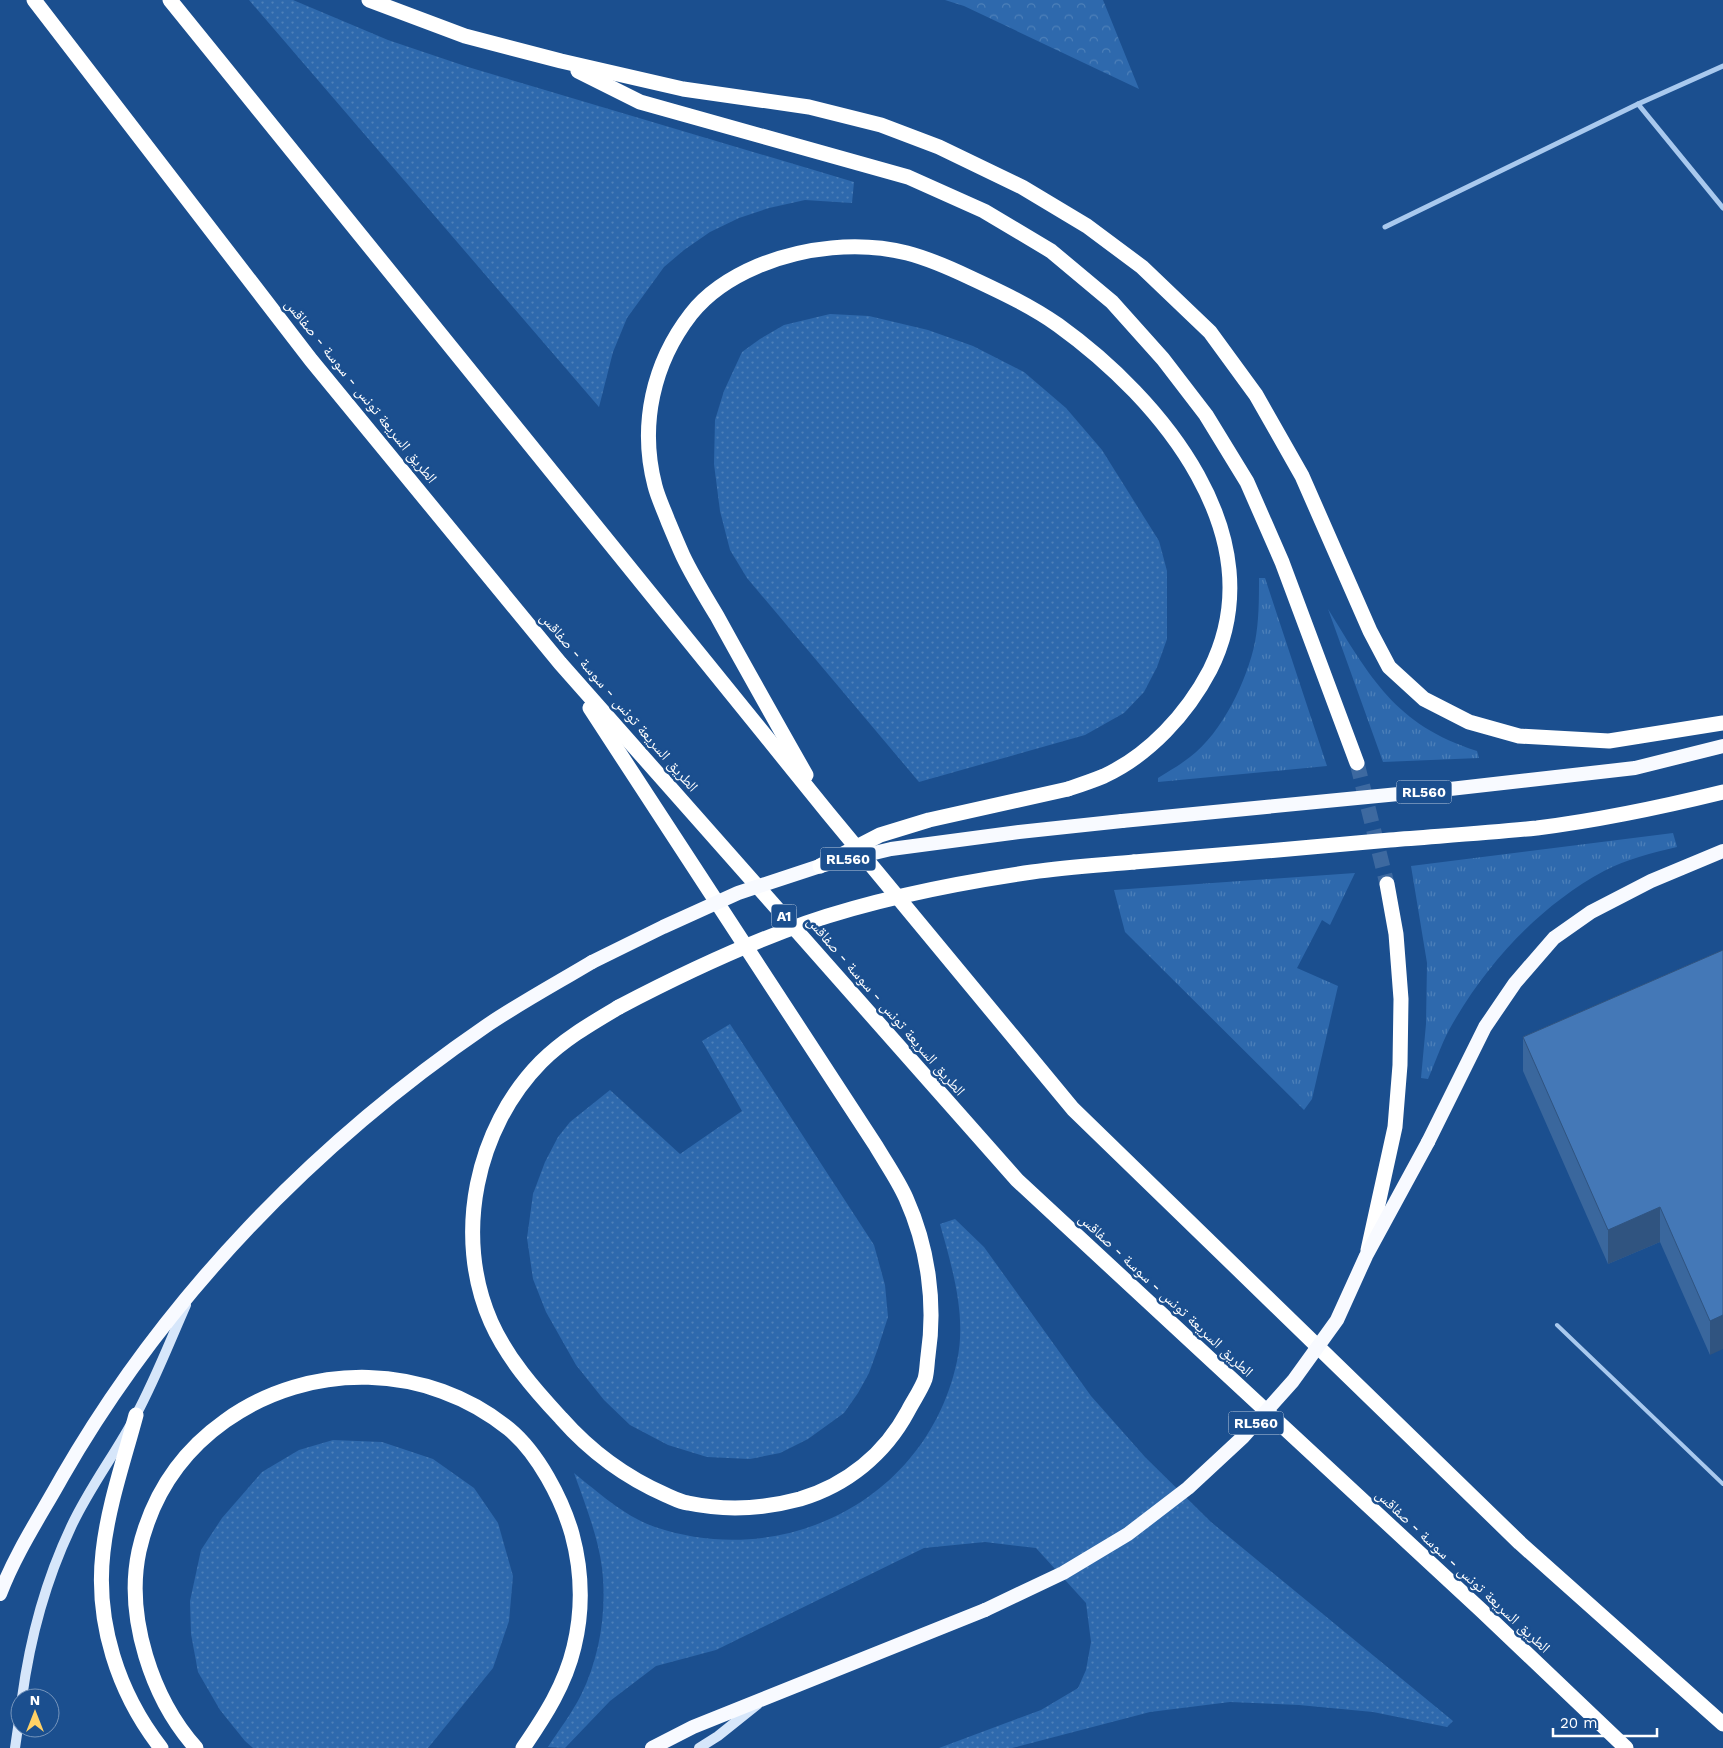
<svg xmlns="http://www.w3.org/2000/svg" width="1723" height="1748" viewBox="0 0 1723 1748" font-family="'Work Sans','Noto Naskh Arabic',sans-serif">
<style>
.grass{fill:url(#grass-tufts)}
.forest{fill:url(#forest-crowns)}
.garden{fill:url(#garden-dots)}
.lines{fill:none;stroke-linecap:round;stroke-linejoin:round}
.motorway-tunnel{stroke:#3d69a0;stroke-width:15;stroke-dasharray:15 8;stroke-linecap:butt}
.service{stroke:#a9c9ee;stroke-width:4}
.minor{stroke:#a9c9ee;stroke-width:5}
.secondary{stroke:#d6e6fa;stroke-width:10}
.trunk{stroke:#f8faff;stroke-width:14}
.motorway{stroke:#fff;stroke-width:15}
.trunk-bridge{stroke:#f8faff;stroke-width:14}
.motorway-bridge{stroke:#fff;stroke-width:15}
.wall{fill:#3a679d}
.shaded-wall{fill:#305480}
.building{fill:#4478b7;stroke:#305480}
.labels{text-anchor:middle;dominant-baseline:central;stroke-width:5;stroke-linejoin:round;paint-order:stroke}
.shield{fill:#1b4f8f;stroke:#bbcadd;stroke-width:1}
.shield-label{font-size:14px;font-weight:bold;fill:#fff}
.street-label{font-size:15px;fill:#fff;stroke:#1b4f8f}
</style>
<defs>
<pattern id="grass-tufts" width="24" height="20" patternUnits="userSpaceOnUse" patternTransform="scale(1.25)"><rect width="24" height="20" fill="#2e69ad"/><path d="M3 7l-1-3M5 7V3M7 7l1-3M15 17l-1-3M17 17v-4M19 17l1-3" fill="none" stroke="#4d80b9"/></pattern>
<pattern id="forest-crowns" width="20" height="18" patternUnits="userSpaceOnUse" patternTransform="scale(1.25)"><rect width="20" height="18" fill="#2e69ad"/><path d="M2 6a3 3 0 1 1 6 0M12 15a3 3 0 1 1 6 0" fill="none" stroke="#4d80b9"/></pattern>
<pattern id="garden-dots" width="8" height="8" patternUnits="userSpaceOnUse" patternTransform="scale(1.25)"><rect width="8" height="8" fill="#2e69ad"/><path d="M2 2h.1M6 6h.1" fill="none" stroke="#4d80b9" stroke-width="1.8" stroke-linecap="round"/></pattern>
</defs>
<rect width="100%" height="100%" fill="#1b4f8f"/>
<g class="grass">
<path d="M1259 578H1265L1327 766 1158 782V778C1169 771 1180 765 1190 757 1222 733 1247 681 1255 642 1259 621 1259 600 1259 578Z"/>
<path d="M1328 609C1370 677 1395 725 1477 751L1479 758 1383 762Z"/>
<path d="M1673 833 1677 847C1652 853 1627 859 1604 871 1539 906 1485 965 1449 1030 1441 1045 1435 1063 1428 1079L1421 1078 1426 1024 1427 963 1411 866Z"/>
<path d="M1355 873 1330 925 1322 920 1297 968 1338 986 1312 1099 1304 1110 1125 932 1114 890Z"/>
</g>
<path class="forest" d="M945 0H1103L1139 89 964 6Z"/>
<g class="garden">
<path d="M249 0H293L388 40 468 67 854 182 852 203 805 200 769 208 739 218 710 232 684 250 664 267 627 318 613 352 599 407Z"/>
<path d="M830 314 869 316 928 330 973 346 1024 372 1066 408 1102 450 1159 541 1167 571V639L1157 667 1144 692 1124 713 1085 735 919 782 747 578 730 550 720 511 714 464 715 420 724 391 742 352 760 339 784 325Z"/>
<path d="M730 1024 874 1245 885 1285 888 1317 878 1348 869 1373 858 1393 844 1413 808 1439 780 1453 750 1459 707 1457 668 1445 630 1425 604 1400 576 1365 546 1312 533 1279 527 1238 533 1194 545 1162 558 1137 570 1122 610 1090 680 1154 742 1111 702 1041Z"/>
<path d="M955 1219 984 1247 1091 1396 1145 1457 1211 1522 1453 1721 1447 1727 1373 1712 1299 1705 1230 1702 1150 1712 1012 1748H939L1041 1710 1078 1688 1086 1670 1091 1642 1086 1603 1036 1548 985 1542 924 1548 716 1650 656 1666 610 1701 565 1748 548 1747C559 1730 572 1713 581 1695 600 1657 607 1610 602 1568 598 1536 585 1504 574 1473 599 1493 624 1516 655 1527 786 1571 928 1498 957 1361 967 1316 952 1267 940 1224Z"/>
<path d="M333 1440 382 1442 433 1459 474 1488 498 1523 513 1576 509 1621 493 1668 428 1748H253L245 1741 220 1710 198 1672 191 1634 190 1601 201 1550 222 1518 262 1472 299 1450Z"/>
</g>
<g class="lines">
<path class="motorway-tunnel" d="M1357 763 1387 884"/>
<path class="service" d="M1557 1325 1723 1484"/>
<g class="minor">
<path d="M1638 104 1723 208"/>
<path d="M1385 227 1638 104 1723 66"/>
</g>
<g class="secondary">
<path d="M22 1698C30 1638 45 1582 71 1527 89 1488 116 1453 136 1415 155 1380 170 1341 186 1305"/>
<path d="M15 1748 20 1714"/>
<path d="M699 1748 718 1736 758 1704"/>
</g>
<g class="trunk">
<path d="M1122 821 1450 789 1635 768 1723 746"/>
<path d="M1428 1142 1485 1027 1515 983 1554 938 1591 912 1651 881 1723 851"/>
<path d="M0 1594C16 1552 41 1515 62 1477 166 1296 315 1143 486 1026 520 1003 557 983 592 962"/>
<path d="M652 1748 693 1727 985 1610"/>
</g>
<g class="motorway">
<path d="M34 0 311 360 560 663 1017 1180 1482 1611 1626 1748"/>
<path d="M170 0 828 813 1073 1109 1520 1543 1723 1724"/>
<path d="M369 0 465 36 561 61 683 89 809 107 881 125 939 147 1022 187 1087 226 1142 267 1210 332 1256 395 1302 476 1370 631 1389 667 1424 699 1469 722 1519 736 1609 741 1723 723"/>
<path d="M578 71 640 102 908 177 984 211 1051 251 1112 302 1163 359 1206 415 1247 482 1282 562 1357 763"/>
<path d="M590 708 876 1146C886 1163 898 1180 906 1198 928 1247 936 1303 928 1356 927 1363 927 1372 925 1379 921 1390 913 1401 908 1411 885 1454 847 1485 800 1499 763 1509 726 1511 688 1503 680 1502 673 1498 666 1495 625 1477 590 1451 561 1418 534 1389 507 1358 491 1322 453 1236 476 1128 541 1062 564 1039 592 1023 619 1007"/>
<path d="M806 775C776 722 746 669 717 616 705 596 693 577 683 556 678 545 673 533 668 521 664 510 658 498 655 486 639 425 653 363 691 314 709 291 732 277 758 266 804 247 859 241 907 253 930 259 950 268 971 278 1001 292 1031 306 1058 325 1161 399 1277 537 1210 670 1187 714 1149 755 1104 776 1092 781 1080 785 1068 789"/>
<path d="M1134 862C1219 855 1305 848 1390 840 1439 836 1488 833 1537 828 1600 820 1662 807 1723 792"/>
<path d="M1368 1250 1395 1127 1400 1065 1401 999 1396 934 1387 884"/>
<path d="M136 1415C124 1460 108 1506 103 1552 95 1622 118 1693 161 1748"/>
<path d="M196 1748C152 1699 125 1617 139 1551 151 1498 180 1453 225 1421 310 1360 428 1363 509 1429 538 1453 562 1499 572 1534 582 1571 583 1610 574 1647 565 1685 545 1716 523 1748"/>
</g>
<g class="trunk-bridge">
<path d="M592 962 663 927 738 893 820 866 891 849 1019 832 1122 821"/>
<path d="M985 1610 1063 1573 1128 1534 1188 1488 1243 1437 1293 1381 1337 1320 1366 1256 1428 1142"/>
</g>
<g class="motorway-bridge">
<path d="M820 866 880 835 929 820 1068 789"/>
<path d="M619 1007C680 975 741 946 806 923 879 898 956 883 1032 872 1065 867 1100 865 1134 862"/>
</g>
</g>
<path class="wall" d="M1723 950 1710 1355 1660 1242 1608 1264 1523 1071V1037Z"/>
<g class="shaded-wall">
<path d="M1660 1207V1242L1608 1264V1230Z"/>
<path d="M1723 1315V1349L1710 1355V1321Z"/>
</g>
<path class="building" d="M1723 950V1315L1710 1321 1660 1207 1608 1230 1523 1037Z"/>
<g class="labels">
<g class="shield">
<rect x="1396.5" y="780.5" width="55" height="23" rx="4"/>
<rect x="820.5" y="847.5" width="55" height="23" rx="4"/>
<rect x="771.5" y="904.5" width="25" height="23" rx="4"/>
<rect x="1228.5" y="1411.5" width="55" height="23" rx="4"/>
</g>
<g class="shield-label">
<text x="1424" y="792">RL560</text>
<text x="848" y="859">RL560</text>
<text x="784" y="916">A1</text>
<text x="1256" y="1423">RL560</text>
</g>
<g class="street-label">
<text transform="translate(361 391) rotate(51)">الطريق السريعة تونس - سوسة - صفاقس</text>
<text transform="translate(619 702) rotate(49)">الطريق السريعة تونس - سوسة - صفاقس</text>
<text transform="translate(886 1006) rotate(49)">الطريق السريعة تونس - سوسة - صفاقس</text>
<text transform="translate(1166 1295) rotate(43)">الطريق السريعة تونس - سوسة - صفاقس</text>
<text transform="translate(1463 1571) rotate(43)">الطريق السريعة تونس - سوسة - صفاقس</text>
</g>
</g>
<g transform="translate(35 1713)"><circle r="24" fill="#1b4f8f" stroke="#7695bc"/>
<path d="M0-4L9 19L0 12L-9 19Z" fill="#ffd166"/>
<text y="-8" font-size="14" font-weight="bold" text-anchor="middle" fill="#ffffff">N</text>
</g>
<path d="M1553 1728v8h104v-8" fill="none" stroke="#ffffff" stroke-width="2.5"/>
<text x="1560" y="1728" font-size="15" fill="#ffffff" stroke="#1b4f8f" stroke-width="4" paint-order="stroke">20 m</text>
</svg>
